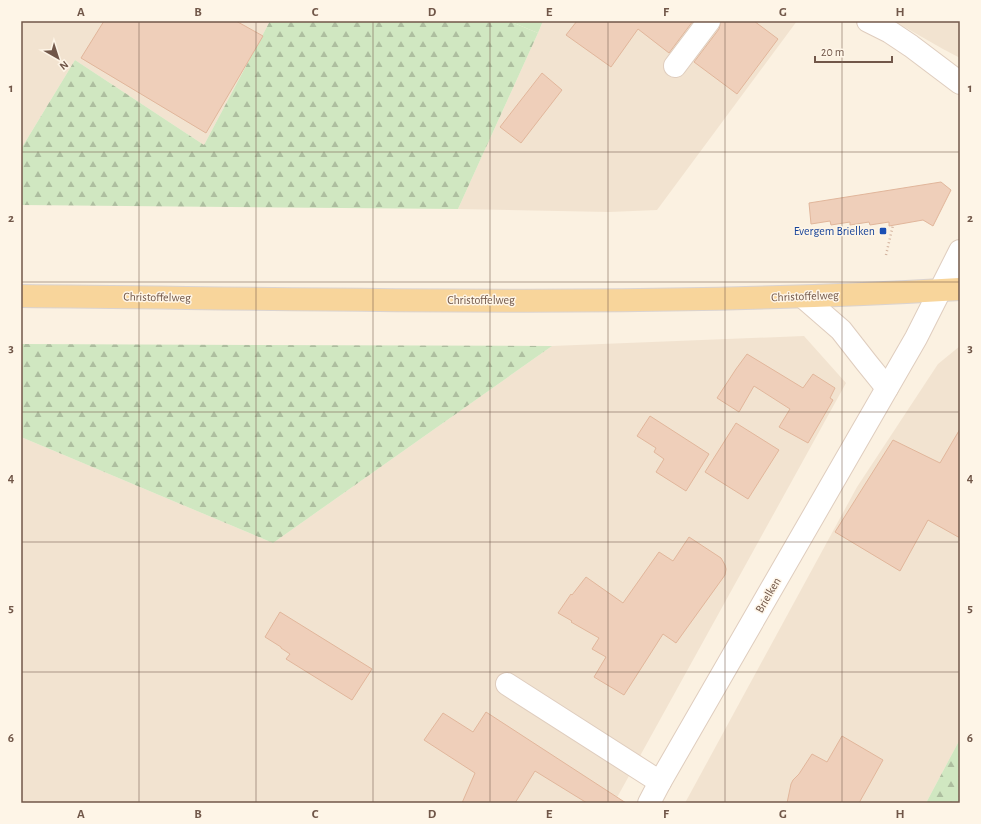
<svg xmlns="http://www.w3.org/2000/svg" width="981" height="824" viewBox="0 0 981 824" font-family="'Alegreya Sans',sans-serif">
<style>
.residential{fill:#f2e3d0}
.green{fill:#d0e7c1}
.forest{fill:url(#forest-firs)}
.building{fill:#efcfba;stroke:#e1b69b}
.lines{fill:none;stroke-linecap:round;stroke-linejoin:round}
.minor-casing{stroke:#dfcdbe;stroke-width:24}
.major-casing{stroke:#dad3d0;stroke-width:24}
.path{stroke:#d3b39e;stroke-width:2.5;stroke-dasharray:1 3;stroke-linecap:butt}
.minor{stroke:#fff;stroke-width:22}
.major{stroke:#f8d59b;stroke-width:22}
.grid{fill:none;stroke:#715749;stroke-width:1;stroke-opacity:0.55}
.transit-dot{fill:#1a4fb4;stroke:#fef5e7;stroke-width:1.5}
.labels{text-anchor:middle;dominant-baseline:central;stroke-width:3;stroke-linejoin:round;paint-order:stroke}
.transit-label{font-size:12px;fill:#164399;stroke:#fef5e7;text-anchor:end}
.street-label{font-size:12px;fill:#715749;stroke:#fef5e7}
.neatline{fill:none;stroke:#715749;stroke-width:1.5}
.grid-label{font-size:13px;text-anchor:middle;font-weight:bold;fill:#715749}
</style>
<defs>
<pattern id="forest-firs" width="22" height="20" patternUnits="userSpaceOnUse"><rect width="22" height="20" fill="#d0e7c1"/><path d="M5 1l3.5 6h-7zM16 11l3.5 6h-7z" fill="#adbe9f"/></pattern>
</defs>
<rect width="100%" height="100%" fill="#fbf1e1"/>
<g class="residential">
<path d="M21 21H270L204 145 75 60 21 149Z"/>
<path d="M543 21H797L657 210 609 212 458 209 538 33Z"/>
<path d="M894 21H960V58L943 49Z"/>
<path d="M804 336 846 383 614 803H21V437L273 543 552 346Z"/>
<path d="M960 346V739L926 803H685L857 487 938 364Z"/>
</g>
<path class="green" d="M509 21H543L538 33Z"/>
<g class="forest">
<path d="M270 21H509L538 33 458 209 21 205V149L75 60 204 145Z"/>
<path d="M21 344 552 346 273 543 21 437Z"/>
<path d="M960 739V803H926Z"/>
</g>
<g class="building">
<path d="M104 21H236L263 36 206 133 81 58Z"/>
<path d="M577 21H693L669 53 638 29 611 67 566 35Z"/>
<path d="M721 21H754L778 39 737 94 694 62 719 29Z"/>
<path d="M542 73 562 90 521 143 500 127Z"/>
<path d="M941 182 951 190 933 226 923 220 889 226V222L870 225 869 222 850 225V222L831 225 830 221 811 224 809 203Z"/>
<path d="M747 354 803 388 813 374 835 388 830 398 833 400 808 443 779 427 790 409 754 386 739 412 717 398 736 369Z"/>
<path d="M650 416 709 454 686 491 656 472 664 459 654 452 656 448 637 436Z"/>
<path d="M736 423 779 450 748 499 705 472Z"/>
<path d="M960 429V538L928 520 900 571 835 532 893 440 940 463Z"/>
<path d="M689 537 721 558 725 565 726 569 725 575 676 643 663 634 624 695 594 677 606 657 592 649 599 638 571 622 572 621 558 613 571 594 572 595 586 577 623 603 659 552 673 561Z"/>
<path d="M280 612 372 669 352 700 286 659 290 654 281 648V647L265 637Z"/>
<path d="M486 712 626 803H587L535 771 515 803H462L475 773 424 740 443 713 473 732Z"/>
<path d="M842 736 883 760 859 803H787L791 784 793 780 799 774 812 754 827 762Z"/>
</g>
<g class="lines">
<g class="minor-casing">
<g id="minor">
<path d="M868 21 890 32 911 46 960 83"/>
<path d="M675 66 709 21"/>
<path d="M803 297 841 330 866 362 887 388"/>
<path d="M507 684 660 782"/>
<path d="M649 803 660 782 916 338 960 251"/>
</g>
</g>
<g class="major-casing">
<path id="major" d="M21 296C334 299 647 308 960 289"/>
</g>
<path class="path" d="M886 255 893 225"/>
<use href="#minor" class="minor"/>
<use href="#major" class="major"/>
</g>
<path class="grid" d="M139 21V803M256 21V803M373 21V803M490 21V803M608 21V803M725 21V803M842 21V803M21 152H960M21 282H960M21 412H960M21 542H960M21 672H960"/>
<rect class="transit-dot" x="879" y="227" width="8" height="8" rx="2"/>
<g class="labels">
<g class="transit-label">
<text x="875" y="231">Evergem Brielken</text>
</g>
<g class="street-label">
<text transform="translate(805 296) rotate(-2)">Christoffelweg</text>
<text transform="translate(157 297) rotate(1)">Christoffelweg</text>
<text x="481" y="300">Christoffelweg</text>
<text transform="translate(768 595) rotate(-60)">Brielken</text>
</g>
</g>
<rect width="981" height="824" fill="none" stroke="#fef5e7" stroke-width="44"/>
<g transform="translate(58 58) rotate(141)" stroke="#fef5e7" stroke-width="3" paint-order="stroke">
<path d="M0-3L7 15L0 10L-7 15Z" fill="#715749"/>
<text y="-6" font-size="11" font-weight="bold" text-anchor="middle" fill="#715749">N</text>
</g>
<path d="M815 56v6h77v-6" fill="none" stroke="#715749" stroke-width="2"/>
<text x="821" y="56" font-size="12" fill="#715749" stroke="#fef5e7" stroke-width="3" paint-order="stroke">20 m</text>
<rect x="22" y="22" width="937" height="780" class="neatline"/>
<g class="grid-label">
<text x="81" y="16">A</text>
<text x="198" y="16">B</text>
<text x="315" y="16">C</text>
<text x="432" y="16">D</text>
<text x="549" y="16">E</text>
<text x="666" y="16">F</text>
<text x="783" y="16">G</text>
<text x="900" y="16">H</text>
<text x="11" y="92">1</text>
<text x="970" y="92">1</text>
<text x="11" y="222">2</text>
<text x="970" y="222">2</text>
<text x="11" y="352">3</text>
<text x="970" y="352">3</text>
<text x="11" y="482">4</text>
<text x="970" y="482">4</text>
<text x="11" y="612">5</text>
<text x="970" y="612">5</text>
<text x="11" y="742">6</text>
<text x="970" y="742">6</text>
<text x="81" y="818">A</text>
<text x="198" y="818">B</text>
<text x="315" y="818">C</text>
<text x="432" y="818">D</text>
<text x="549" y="818">E</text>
<text x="666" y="818">F</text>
<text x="783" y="818">G</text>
<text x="900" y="818">H</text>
</g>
</svg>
